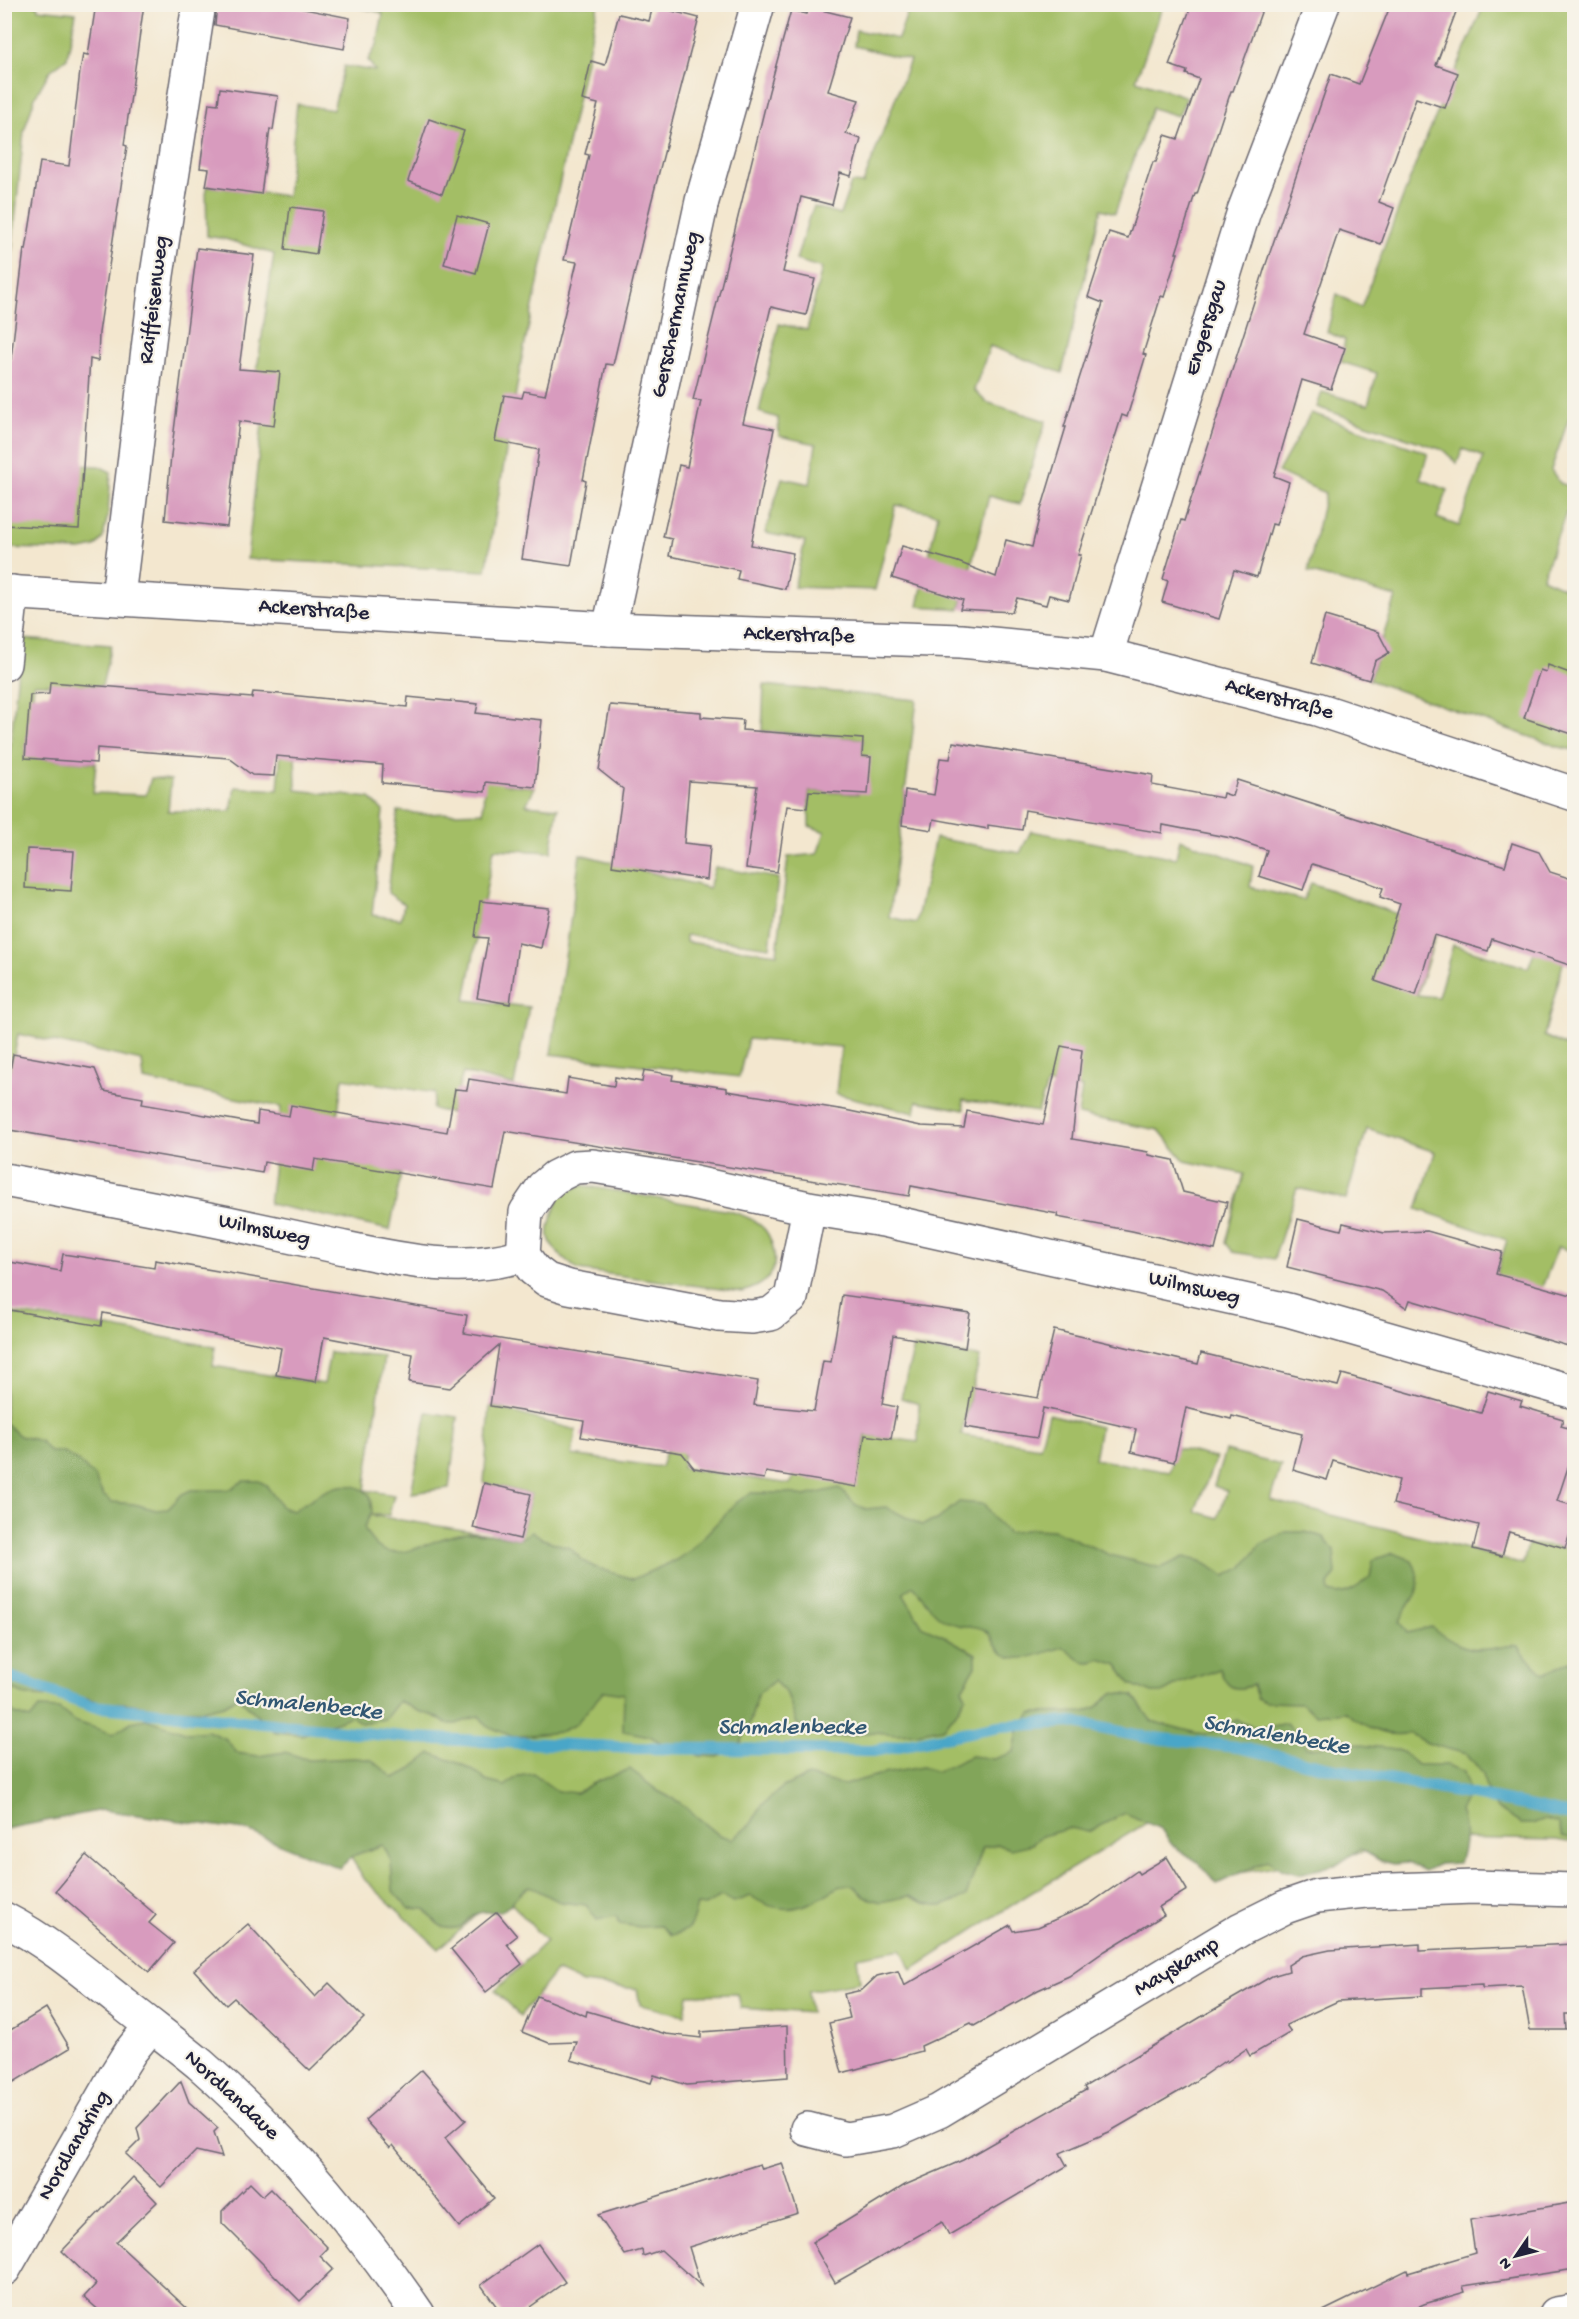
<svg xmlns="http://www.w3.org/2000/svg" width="1579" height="2319" viewBox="0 0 1579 2319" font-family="'Gochi Hand',sans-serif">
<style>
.green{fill:#a3be65;stroke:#627050;stroke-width:1.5}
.forest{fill:#82a55a;stroke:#52644a;stroke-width:1.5}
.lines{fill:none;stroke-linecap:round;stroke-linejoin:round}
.stream{stroke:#4aa6c8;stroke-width:12}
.building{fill:#d89bbe}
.minor-casing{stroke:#6b676f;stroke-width:36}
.minor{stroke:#fff;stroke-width:33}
.labels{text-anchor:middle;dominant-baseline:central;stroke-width:4.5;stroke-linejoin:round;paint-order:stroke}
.street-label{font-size:22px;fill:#22223b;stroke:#f7f3e8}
.water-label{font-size:24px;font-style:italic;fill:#325773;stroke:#f7f3e8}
</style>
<rect width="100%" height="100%" fill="#f7f3e8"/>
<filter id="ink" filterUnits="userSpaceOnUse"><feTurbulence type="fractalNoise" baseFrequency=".0167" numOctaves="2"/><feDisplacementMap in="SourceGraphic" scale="12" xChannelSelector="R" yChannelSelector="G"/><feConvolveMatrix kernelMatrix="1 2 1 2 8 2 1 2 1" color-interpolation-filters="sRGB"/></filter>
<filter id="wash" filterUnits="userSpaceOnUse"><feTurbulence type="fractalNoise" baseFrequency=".008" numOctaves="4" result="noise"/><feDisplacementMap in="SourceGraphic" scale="24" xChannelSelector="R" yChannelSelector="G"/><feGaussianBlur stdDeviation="1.35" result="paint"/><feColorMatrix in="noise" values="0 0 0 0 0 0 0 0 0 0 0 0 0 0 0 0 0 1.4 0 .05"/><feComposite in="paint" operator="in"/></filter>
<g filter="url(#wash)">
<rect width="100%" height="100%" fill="#f3e7cf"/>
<g class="green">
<path d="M5 4 37 5 38 9 76 13 67 58 50 71 35 97 24 131 5 321Z"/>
<path d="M349 5H598L521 362 486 571 247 559 262 424 257 370 274 254 225 239 207 236 206 186 287 196 297 104 333 110 344 66 375 71 368 60 377 45 383 13Z"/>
<path d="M910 5H1163L1136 80 1187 97 1178 116 1152 108 1115 213 1101 209 1062 373 990 346 974 390 986 402 1046 421 1020 504 989 496 960 609 918 606 938 514 896 505 875 590 794 587 805 541 765 533 782 478 810 484 816 444 779 436 778 418 759 412 779 324 807 330 822 268 796 260 809 217 814 207 840 214 851 183 863 184 910 60 854 46 856 30 898 39Z"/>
<path d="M1484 5H1574V419L1569 418 1551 470 1560 483 1574 488V516L1566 513 1542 578 1574 592V750L1559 747 1369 680 1396 597 1308 572 1325 493 1278 472 1311 413 1428 453 1420 479 1448 490 1437 518 1459 526 1484 457 1463 449 1457 463 1443 450 1317 407 1322 392 1368 405 1377 373 1341 362 1345 340 1327 332 1337 294 1361 308 1419 155Z"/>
<path d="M77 465 99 466 111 472 108 514 103 538 95 547 81 550 5 548 4 525Z"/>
<path d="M21 639 111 645 102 686 34 684 25 757 96 763 93 793 146 795 151 778 171 780 168 811H231L235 787 278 790 281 747 295 752 296 790 370 798 383 811 372 915 401 919 404 904 388 893 398 811 422 814 483 812 485 759 503 784 535 787 526 805 558 808 551 852 494 849 465 1000 529 1007 514 1085 463 1073 451 1113 432 1109 435 1093 343 1078 332 1152 401 1174 390 1230 269 1204 281 1107 144 1080 142 1061 18 1034 5 1106 4 812Z"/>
<path d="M764 685 917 700 889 917 916 923 935 838 1020 853 1031 831 1176 858 1180 839 1253 866 1250 887 1303 900 1311 883 1438 929 1417 995 1438 997 1453 945 1528 968 1540 936 1568 944 1544 1036 1574 1049V1252L1558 1247 1530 1317 1487 1304 1507 1240 1417 1209 1435 1152 1367 1129 1346 1199 1297 1188 1274 1259 1233 1252 1226 1243 1244 1174 1185 1161 1159 1130 1078 1115 1082 1088 1047 1084 1038 1112 963 1100 964 1110 917 1101 915 1113 836 1094 841 1047 748 1039 739 1077 551 1054 580 854 709 888 715 867 778 878 770 947 686 935V942L777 954 788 857 817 854 825 832 809 826V791L858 794 861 768 870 757 862 756 863 739 762 731Z"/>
<path d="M581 1185 730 1211C741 1215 751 1217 760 1225 772 1234 779 1260 771 1274 765 1284 754 1288 743 1292L578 1270C542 1241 543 1237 560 1196Z"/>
<path d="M5 1312 108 1327 215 1347 213 1366 324 1384 330 1352 384 1357 365 1490 394 1495 389 1515H369L520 1539 531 1494 484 1483 490 1406 576 1430 572 1455 661 1467 669 1442 684 1448 682 1468 790 1484 799 1468 811 1479 857 1480 866 1435 918 1442 919 1404 901 1398 914 1347 980 1357 961 1435 1040 1447 1049 1414 1100 1427 1094 1459 1169 1472 1177 1448 1216 1458 1195 1511 1218 1518 1227 1491 1214 1486 1225 1451 1281 1465 1270 1500 1464 1548 1523 1565 1528 1544 1565 1548 1574 1520V1843L1557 1840 1447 1838 1240 1873 1148 1822 1026 1896 912 1970 901 1949 857 1957 860 1982 808 1991 810 2013 741 2008 738 1994 688 1995 685 2015 640 2005 637 1989 582 1983 556 1971 520 2016 495 1991 546 1941 501 1892 439 1949 365 1880 350 1856 265 1826 96 1805 5 1817Z"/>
<path d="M427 1412 458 1417 449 1488 411 1493Z"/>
</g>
<g class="forest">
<path d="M4 1422 20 1436 40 1441 50 1452H63L79 1462 94 1476 103 1495 112 1502 134 1504 156 1510 168 1509 182 1494 191 1490H229L243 1481H259L266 1485 282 1507 293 1511C315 1496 346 1472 370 1495L372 1512 364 1527C385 1577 424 1539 460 1534 480 1531 501 1536 520 1539L532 1531 543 1539 570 1548 582 1560 594 1567 633 1579 676 1560 691 1550 736 1503 750 1493H788L805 1496 839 1488 856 1505 866 1509 886 1507 921 1525 937 1520 959 1502 984 1504 995 1520 1008 1533 1031 1529 1054 1530 1110 1555 1161 1568 1184 1557 1201 1561 1225 1576 1242 1568 1261 1544 1286 1532H1305L1324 1537 1334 1551 1336 1574 1328 1585 1329 1592C1344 1598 1358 1587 1370 1577L1373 1560 1393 1553 1412 1560C1428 1594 1411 1593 1400 1622L1407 1633 1431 1627C1448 1640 1466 1652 1489 1649 1500 1648 1507 1644 1518 1646L1526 1657 1544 1674 1574 1659V1840L1563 1836 1558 1823 1545 1819 1532 1824H1521L1497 1809 1485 1785 1483 1774 1467 1754 1426 1743 1409 1733C1385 1739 1364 1726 1345 1712L1316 1715 1301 1703 1265 1702 1257 1698 1253 1685C1234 1692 1226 1688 1220 1669L1180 1683 1162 1693H1152L1130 1684 1118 1665 1100 1659C1081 1667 1079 1658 1063 1647 1045 1652 1018 1666 1001 1652 994 1646 993 1634 985 1630 976 1625 967 1627 958 1625 934 1619 929 1604 913 1586L903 1594 923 1627 944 1636 976 1654V1666L962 1689 966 1696 954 1716 942 1728 917 1733 896 1734 874 1732 834 1738 807 1733 797 1724 787 1694 774 1681 758 1694 750 1722 741 1743 718 1757 700 1756 686 1749H671L650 1736 623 1731 624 1694 604 1691 575 1725 560 1732 514 1737 487 1726 479 1716 456 1724H447L434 1716 418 1711 399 1701 385 1719 361 1723 351 1716 302 1735 275 1732 238 1697 224 1705 203 1710H171L125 1703 104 1704 87 1698 26 1696 5 1685Z"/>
<path d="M1112 1693 1133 1695 1152 1722C1170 1725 1187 1731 1205 1735L1220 1726 1237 1720C1255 1730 1267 1728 1286 1723L1299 1735 1306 1748 1321 1747 1335 1737C1346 1738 1352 1744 1362 1745 1390 1751 1394 1741 1417 1765H1447L1464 1772C1469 1789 1470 1795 1460 1811 1467 1830 1465 1844 1459 1863L1439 1864 1425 1871 1408 1863 1393 1864 1381 1861 1360 1849 1338 1864 1299 1874 1282 1870 1268 1860 1217 1884 1198 1862 1172 1845 1161 1829 1125 1813 1088 1832 1071 1828 1042 1836 1032 1844 1011 1849 998 1845 983 1847 966 1897 942 1906 924 1903 909 1896 881 1902 865 1897 853 1885C839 1884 834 1890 822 1897 797 1912 775 1913 751 1896L734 1902 721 1896 705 1906 697 1905C692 1923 692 1932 671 1935L661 1926 640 1927 620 1924 616 1916 597 1920 586 1905 560 1902 529 1886C518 1893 514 1902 505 1909 496 1915 483 1909 473 1915 468 1918 465 1925 459 1927 442 1933 434 1921 425 1909L408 1908 393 1891 391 1861 383 1845 355 1855 339 1868 245 1830 102 1810 5 1829 4 1700 14 1714 30 1719 39 1708 59 1709 74 1721 113 1734 131 1722 146 1719 188 1733 208 1731 226 1739 237 1753 258 1756 285 1752 309 1760 356 1758 372 1760 394 1778 407 1772 431 1753 461 1764 479 1774 486 1781 505 1786 518 1776 533 1774 557 1791 576 1793 595 1782 630 1769 658 1791 679 1802 719 1835 732 1839 751 1824 762 1805 783 1787 808 1776 844 1785 878 1775 922 1767 937 1772 971 1756 994 1759 1014 1752 1018 1731 1031 1713 1085 1712 1097 1707Z"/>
</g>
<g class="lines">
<path class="stream" d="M4 1675 91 1706 414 1738 637 1748 873 1751 999 1726 1071 1722 1145 1737 1237 1747 1335 1769 1510 1802 1574 1816"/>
</g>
<g id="blocks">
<g class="building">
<path d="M96 4H144L124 145 127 146 99 333 98 361 90 359 79 529 4 525V358L11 359 24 249 26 250 40 162 69 166 80 71 83 54 88 55Z"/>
<path d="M217 4H294V7L350 18 344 49 215 25Z"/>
<path d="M1192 4H1264L1233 91H1231L1197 194H1195L1176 253H1178L1164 297 1161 296 1143 354 1146 355 1127 417 1122 415 1078 555H1081L1069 600 1049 595 1046 605 1017 598 1012 612 960 609 963 600 892 578 902 546 958 562 996 577 1006 540 1032 547 1041 510 1066 427H1064L1103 303 1088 297 1109 232 1128 238 1153 162H1156L1165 135 1178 139 1199 79 1186 74 1187 71 1169 65Z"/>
<path d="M1391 4H1459L1436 65 1458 73 1445 108 1416 98 1379 202 1394 208 1381 244 1339 230 1304 334 1345 348 1331 389 1302 380 1274 476 1289 482 1276 525 1272 524 1257 577 1234 570 1219 619 1162 602 1168 581 1163 579 1181 520 1184 521 1266 264 1331 74 1359 84Z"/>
<path d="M653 6 699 18 651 203 613 365 606 364 583 480 586 481 571 566 522 559 539 450 495 441 504 395 522 398 524 391 545 395 577 262 564 260 589 155 585 154 598 104 582 100 591 61 605 65 619 14 649 21Z"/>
<path d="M809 7 850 17 828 91 859 100 846 134 861 139 851 176 840 173 832 205 801 197 783 272 815 279 806 315 771 307 743 423 774 429 751 545 793 553 785 589 737 579 739 570 669 556 672 539 663 537 679 465 687 467 701 401 693 400 769 91 791 10 807 14Z"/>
<path d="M220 88 278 96 273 130 270 129 261 194 206 186 209 169 200 168 209 103 218 104Z"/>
<path d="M429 119 464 131 442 194 408 181Z"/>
<path d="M290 207 323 211 316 254 285 249Z"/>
<path d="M457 215 489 224 476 273 444 264Z"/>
<path d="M197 248 254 255 239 369 280 372 274 426 239 421 227 527 165 520 171 455Z"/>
<path d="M1325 616 1378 632 1389 653 1375 661 1369 680 1312 663Z"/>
<path d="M1548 665 1575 675V735L1524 718 1540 670 1546 672Z"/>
<path d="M50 682 252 698 253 692 280 694 407 707 408 697 478 704 476 713 542 720 535 787 486 782 485 792 382 783 383 765 276 756 274 776 252 775 229 758 97 748 96 763 25 758 30 695 49 694Z"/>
<path d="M610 705 701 712V717L743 720 742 730 863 739 862 756 871 757 868 794 809 791 807 808 787 806 777 872 746 868 757 786 689 781 684 843 710 846 707 880 612 866 623 789 599 770Z"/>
<path d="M953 742 1153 775 1152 785 1222 798 1223 793 1232 796 1237 780 1505 866 1512 843 1539 852 1550 872 1575 880V967L1492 939 1488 951 1434 935 1416 995 1375 981 1400 904 1380 897 1383 888 1367 882V881L1312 864 1303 890 1259 876 1267 850 1231 838 1163 825 1162 833 1025 810 1022 830 988 825V829L934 819 932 830 902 825 905 790 934 795 940 758 950 759Z"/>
<path d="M27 849 74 851 71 891 25 888Z"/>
<path d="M480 901 549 908 541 948 518 943 510 1004 477 998 488 938 475 937Z"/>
<path d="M1061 1046 1082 1050 1072 1139 1148 1152 1149 1155 1173 1160 1183 1192 1227 1202 1215 1250 1132 1231 1057 1217 1058 1214 911 1186 909 1196 505 1131 494 1189 315 1159 313 1171 264 1162 262 1173 4 1129V1104L13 1054 95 1069 104 1091 143 1098 142 1104 257 1124 258 1111 289 1116 291 1105 447 1132 455 1089 467 1090 469 1079 566 1094 568 1078 614 1086 615 1077 642 1082 644 1070 673 1075 672 1080 727 1088V1091L845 1110 921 1126 964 1128 967 1111 1043 1125Z"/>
<path d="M1298 1219 1341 1230 1343 1223 1384 1233 1427 1231 1502 1252 1496 1274 1575 1296V1348L1410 1300 1407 1308 1382 1291 1287 1267Z"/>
<path d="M63 1254 154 1268 155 1260 467 1315 464 1333 758 1381 754 1405 814 1411 823 1361 831 1362 842 1295 970 1313 965 1348 893 1335 882 1404 897 1407 891 1439 865 1435 857 1487 766 1472 764 1479 694 1468 682 1453 581 1437 584 1421 490 1406 499 1345 450 1388 409 1382 413 1354 324 1337 316 1382 276 1375 281 1348 103 1313 101 1326 4 1309V1261L60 1271Z"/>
<path d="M1054 1330 1198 1364 1201 1353 1338 1386 1342 1374 1481 1413 1488 1391 1522 1401 1520 1406 1563 1419 1561 1426 1575 1430V1446L1557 1501 1575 1506V1520L1565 1548 1509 1532 1502 1556 1473 1549 1479 1525 1393 1504 1399 1480 1333 1461 1327 1480 1293 1470 1302 1434 1232 1416 1231 1419 1186 1408 1174 1462 1131 1452 1136 1429 1043 1408 1037 1438 965 1427 972 1387 1038 1398Z"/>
<path d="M484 1483 531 1494 520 1539 473 1528Z"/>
<path d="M86 1855 156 1915 149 1923 174 1943 149 1972 56 1891Z"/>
<path d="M1167 1857 1187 1890 1159 1907 1164 1915 1105 1951 1069 1976 1038 1990 974 2026 971 2023 921 2046 922 2051 842 2073 829 2023 850 2018 844 1994 862 1990 877 1976 898 1971 904 1986 1010 1925 1013 1931 1038 1927 1088 1905 1137 1871 1139 1874Z"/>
<path d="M497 1912 517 1936 507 1944 522 1964 486 1992 451 1949Z"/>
<path d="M248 1924 315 1997 329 1983 364 2018 310 2071 234 1998 226 2005 194 1970Z"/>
<path d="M1420 1944V1951L1575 1944V2014H1565L1566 2030H1530L1522 1986 1482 1988V1985L1422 1988V1996L1338 2001 1286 2025 1291 2032 1250 2056 1246 2049 1227 2062 1226 2060 1185 2088 1109 2132 1060 2153 1067 2166 949 2235 942 2222 835 2283 812 2242 905 2185 963 2160 1086 2090 1084 2087 1201 2017 1272 1976 1289 1971 1288 1965 1302 1956 1330 1950Z"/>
<path d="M537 1996 586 2016 587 2011 666 2034 701 2038V2032L787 2026 788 2077 687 2085 654 2075 651 2083 571 2060 577 2042 549 2043 522 2032Z"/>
<path d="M46 2008 70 2048 4 2088V2034Z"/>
<path d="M422 2070 466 2120 445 2138 494 2198 459 2227 393 2145 390 2148 365 2120Z"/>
<path d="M181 2081 189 2102 218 2128 214 2132 222 2157 196 2151 161 2187 126 2154 140 2140 137 2128Z"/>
<path d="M782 2163 798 2213 689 2247 701 2286 661 2250 643 2256 642 2250 625 2255 598 2215 760 2164 762 2169Z"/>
<path d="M133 2177 157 2202 116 2242 193 2314H103L84 2297 96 2284 62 2251Z"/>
<path d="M250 2183 263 2196 271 2189 328 2248 320 2256 333 2269 300 2301 222 2223V2211Z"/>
<path d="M1575 2202V2269L1463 2286 1465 2292 1424 2304 1402 2314H1317L1407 2270 1408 2273 1475 2253 1470 2220Z"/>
<path d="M538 2244 565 2282 520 2314H502L481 2285Z"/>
</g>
</g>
</g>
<g filter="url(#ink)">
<use href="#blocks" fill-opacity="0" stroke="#6b676f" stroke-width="1.5"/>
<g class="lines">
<g class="minor-casing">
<g id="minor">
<path d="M4 592 609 629 961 641 1106 655 1317 709 1574 794"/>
<path d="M118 597 157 275 199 4"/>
<path d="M609 629 702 201 758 4"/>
<path d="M1106 655 1244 211 1323 4"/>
<path d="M4 664 12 592"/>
<path d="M4 1180C79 1194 154 1208 228 1223 265 1231 302 1239 340 1247 401 1260 462 1274 523 1255"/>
<path d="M809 1208 791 1298 771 1314 752 1317 719 1315 569 1287 547 1280 534 1270 523 1255 526 1212 543 1187 555 1177 575 1167 593 1166 686 1181 809 1208 883 1220 1288 1310 1574 1392"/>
<path d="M4 1919C49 1942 87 1975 126 2006 151 2026 177 2045 201 2065 284 2137 356 2224 418 2314"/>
<path d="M807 2129 846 2139 893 2131 939 2111 1241 1929 1285 1907 1317 1896 1366 1891 1474 1887 1574 1890"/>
<path d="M4 2269 115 2076 130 2052 151 2026"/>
<path d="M1556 2314 1574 2311"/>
</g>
</g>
<use href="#minor" class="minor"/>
</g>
</g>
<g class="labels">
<g class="street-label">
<text transform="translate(155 300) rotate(-83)">Raiffeisenweg</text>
<text transform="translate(677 315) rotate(-78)">Gerschermannweg</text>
<text transform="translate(1207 328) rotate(-73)">Engersgau</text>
<text transform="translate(314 611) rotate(4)">Ackerstraße</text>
<text transform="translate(799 636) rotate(2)">Ackerstraße</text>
<text transform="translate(1279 700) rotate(15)">Ackerstraße</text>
<text transform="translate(264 1231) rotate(12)">Wilmsweg</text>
<text transform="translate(1194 1289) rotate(13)">Wilmsweg</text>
<text transform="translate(1177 1968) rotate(-31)">Mayskamp</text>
<text transform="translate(231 2096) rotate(43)">Nordlandaue</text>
<text transform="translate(75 2146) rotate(-60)">Nordlandring</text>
</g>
<g class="water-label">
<text transform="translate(308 1706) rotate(6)">Schmalenbecke</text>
<text x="792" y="1728">Schmalenbecke</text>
<text transform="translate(1276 1736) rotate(10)">Schmalenbecke</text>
</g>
</g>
<rect width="1579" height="2319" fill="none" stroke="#f7f3e8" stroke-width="24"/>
<g transform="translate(1516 2256) rotate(235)" stroke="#f7f3e8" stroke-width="4.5" paint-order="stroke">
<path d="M0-4.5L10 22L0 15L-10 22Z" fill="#22223b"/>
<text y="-9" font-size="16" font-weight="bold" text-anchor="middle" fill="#22223b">N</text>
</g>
</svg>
